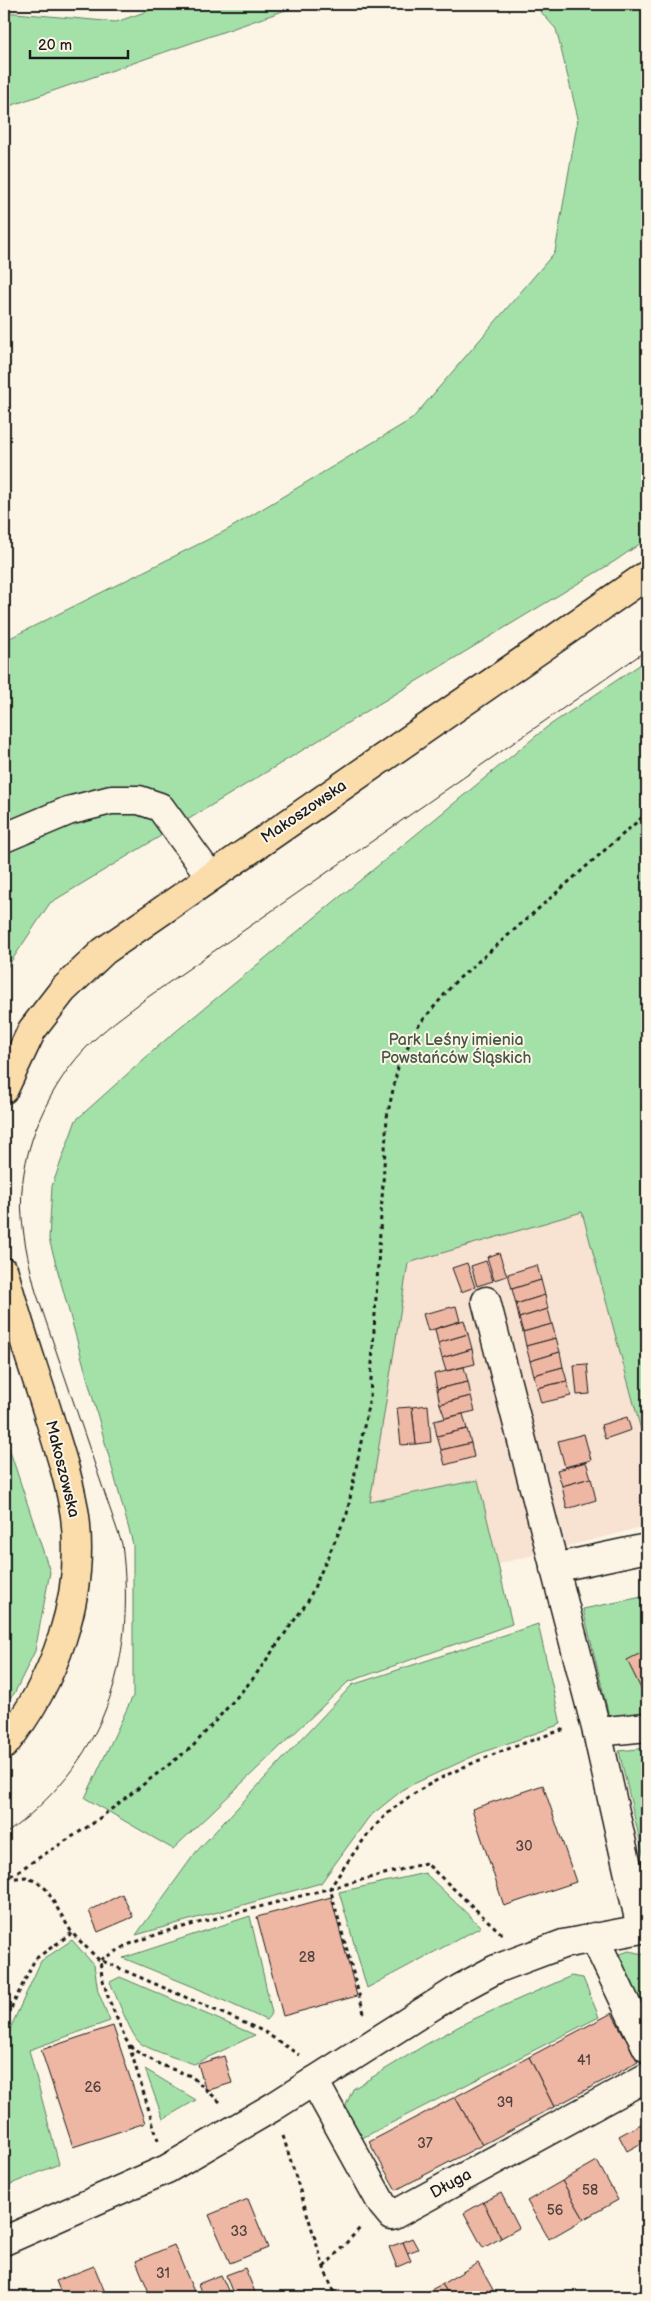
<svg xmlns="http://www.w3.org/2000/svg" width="651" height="2301" viewBox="0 0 651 2301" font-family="'Balsamiq Sans',sans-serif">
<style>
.built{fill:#f8e2d2}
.green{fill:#a4e1a9;stroke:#607e62}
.building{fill:#eeb7a4;stroke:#1c1c1c}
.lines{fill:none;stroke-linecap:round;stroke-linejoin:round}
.minor-casing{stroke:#1c1c1c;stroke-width:31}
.major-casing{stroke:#1c1c1c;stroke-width:31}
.path{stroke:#1c1c1c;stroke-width:3;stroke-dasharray:4 4;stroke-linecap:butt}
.minor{stroke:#fcf5e5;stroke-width:28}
.major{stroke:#fbddab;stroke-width:28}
.tram{stroke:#1c1c1c;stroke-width:1}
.labels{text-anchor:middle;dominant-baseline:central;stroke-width:4;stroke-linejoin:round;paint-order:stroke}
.number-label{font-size:14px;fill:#50433e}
.street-label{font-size:16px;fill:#1c1c1c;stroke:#fcf5e5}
.park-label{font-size:16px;fill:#455746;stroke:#fcf5e5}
</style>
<rect width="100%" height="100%" fill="#fcf5e5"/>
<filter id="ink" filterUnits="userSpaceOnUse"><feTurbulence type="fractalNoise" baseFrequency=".02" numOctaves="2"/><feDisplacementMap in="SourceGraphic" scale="10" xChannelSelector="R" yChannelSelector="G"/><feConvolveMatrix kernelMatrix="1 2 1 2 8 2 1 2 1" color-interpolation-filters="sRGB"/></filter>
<g filter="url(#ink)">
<path class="built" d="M582 1212 647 1452V1526L498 1564 478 1480 370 1502 408 1263Z"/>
<g class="green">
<path d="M168 4H303L4 108V12L116 22Z"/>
<path d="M534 4H647V539L615 561 50 903 4 972V641L227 530 412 419 555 252 578 118 556 29Z"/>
<path d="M647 660V1452L582 1212 408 1263 370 1502 478 1480 512 1624 348 1682 173 1849 85 1798 133 1696V1544L49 1239 52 1186 76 1120 163 1042 547 727Z"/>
<path d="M4 1433 50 1572 35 1651 14 1694 4 1704Z"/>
<path d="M647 1596V1722L610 1720 583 1609Z"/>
<path d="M538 1624 561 1724 478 1754 405 1788 369 1817 321 1883 136 1935 196 1852 352 1685Z"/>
<path d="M647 1748V1871L619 1751Z"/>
<path d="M425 1873 481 1927 367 1988 339 1892Z"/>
<path d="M250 1916 272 2013 266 2020 194 1987 123 1958Z"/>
<path d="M72 1940 94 1965 98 1991 110 2021 29 2050 59 2164 4 2187V2042L41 1961Z"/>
<path d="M629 1951 647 1955V2022L614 1960 620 1954Z"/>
<path d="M571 1976 583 1978 599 2017 362 2138 347 2115 346 2105 353 2089 425 2045 467 2022Z"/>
<path d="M120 1977 255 2035 194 2064C182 2060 146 2049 139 2042 130 2033 116 1995 110 1982Z"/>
<path d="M145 2069 196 2100 163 2119Z"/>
</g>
<g class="building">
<path d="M499 1253 507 1276 494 1280 487 1257Z"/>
<path d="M486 1261 493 1281 477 1286 471 1266Z"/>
<path d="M467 1263 475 1287 461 1292 452 1268Z"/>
<path d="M537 1265 541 1280 512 1289 508 1274Z"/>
<path d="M541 1280 545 1295 516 1304 512 1289Z"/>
<path d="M545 1295 548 1309 519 1318 516 1304Z"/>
<path d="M456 1306 460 1321 428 1331 423 1314Z"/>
<path d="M548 1309 552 1324 523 1332 519 1318Z"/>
<path d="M464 1320 468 1334 438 1343 435 1329Z"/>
<path d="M552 1324 556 1338 526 1346 523 1332Z"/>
<path d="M468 1334 472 1349 442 1358 438 1343Z"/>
<path d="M556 1338 560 1352 530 1361 526 1346Z"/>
<path d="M472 1349 475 1364 446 1371 442 1358Z"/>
<path d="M560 1352 563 1367 534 1375 530 1361Z"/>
<path d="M587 1364 590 1394 577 1395 574 1365Z"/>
<path d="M464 1367 468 1382 437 1389 434 1374Z"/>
<path d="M563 1367 567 1381 537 1388 534 1375Z"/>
<path d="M567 1381 571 1396 541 1403 537 1388Z"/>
<path d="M468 1382 471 1396 440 1404 437 1389Z"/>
<path d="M471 1396 475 1411 445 1418 440 1404Z"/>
<path d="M428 1405 431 1442 416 1444 412 1407Z"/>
<path d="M412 1407 416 1444 401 1445 397 1408Z"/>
<path d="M463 1414 467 1429 437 1436 434 1421Z"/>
<path d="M627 1417 631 1430 605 1439 601 1425Z"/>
<path d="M467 1429 471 1443 441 1450 437 1436Z"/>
<path d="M584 1434 591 1460 565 1467 558 1441Z"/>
<path d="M471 1443 474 1457 445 1465 441 1450Z"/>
<path d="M586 1462 591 1478 562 1486 557 1470Z"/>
<path d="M591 1478 596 1500 567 1509 562 1486Z"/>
<path d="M647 1650V1701L627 1660Z"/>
<path d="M543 1785 576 1882 504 1906 472 1809Z"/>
<path d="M122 1894 133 1917 98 1932 89 1911Z"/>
<path d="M331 1897 357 1996 283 2016 257 1917Z"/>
<path d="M612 2013 638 2062 554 2107 529 2057Z"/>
<path d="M113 2026 145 2123 73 2147 41 2050Z"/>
<path d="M224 2056 232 2083 206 2091 198 2064Z"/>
<path d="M529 2057 554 2107 482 2145 455 2097Z"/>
<path d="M455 2097 482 2145 396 2190 369 2142Z"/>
<path d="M641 2124 647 2140 627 2151 619 2136Z"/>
<path d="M597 2161 618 2200 584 2219 562 2181Z"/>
<path d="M562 2181 584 2219 549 2239 527 2201Z"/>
<path d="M501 2193 519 2228 501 2238 483 2202Z"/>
<path d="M248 2199 268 2248 230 2263 209 2215Z"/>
<path d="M483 2202 501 2238 483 2248 464 2213Z"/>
<path d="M412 2238 418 2249 407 2253 403 2242Z"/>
<path d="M403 2242 411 2261 397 2267 389 2247Z"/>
<path d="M174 2245 195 2294 187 2297H151L136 2261Z"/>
<path d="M478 2263 497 2297H450L442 2284Z"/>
<path d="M94 2266 107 2297H63L56 2281Z"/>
<path d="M245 2268 257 2297H234L226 2275Z"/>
<path d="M221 2275 231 2297H203L198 2284Z"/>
<path d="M442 2284 450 2297H418Z"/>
</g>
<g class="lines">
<g class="minor-casing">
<g id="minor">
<path d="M4 838 68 811 111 800H139L160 807 210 876"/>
<path d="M486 1301 597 1732 641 1928"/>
<path d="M554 1568 647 1548"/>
<path d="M597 1732 647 1727"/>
<path d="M594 1937 647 2048"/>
<path d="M314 2081 382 2204 392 2216 647 2077"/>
<path d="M4 2241 167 2169 273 2107 459 1989 496 1969 563 1944 647 1928"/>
</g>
</g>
<g class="major-casing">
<g id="major">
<path d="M4 1089 32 1030 63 990 104 951 647 575"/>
<path d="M4 1272C17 1321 34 1369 49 1417 59 1449 70 1482 75 1516 85 1597 55 1683 4 1745"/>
</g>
</g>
<g class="path">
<path d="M7 1879 26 1877 37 1882 46 1889 72 1933 98 1959 263 2031 299 2055"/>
<path d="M4 1880 92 1824 193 1746 252 1680 308 1601 347 1514 370 1396 387 1117 398 1067 418 1026 455 982 647 813"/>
<path d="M364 2013 330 1888C345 1866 360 1842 378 1823 421 1777 506 1749 565 1729"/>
<path d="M4 2023 35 1959 72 1933"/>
<path d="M129 2045 158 2140"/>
<path d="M220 2102 191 2076 161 2065 134 2050 126 2040 109 2000 102 1977 100 1960 130 1944 164 1932 426 1863 503 1935"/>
<path d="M283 2136 325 2271 336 2297"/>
<path d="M324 2267 361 2227"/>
</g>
<use href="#minor" class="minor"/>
<use href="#major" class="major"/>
<path class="tram" d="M4 1835C104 1764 137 1664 122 1544L36 1292C30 1268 24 1243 22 1218 17 1159 44 1093 84 1050 102 1030 126 1014 148 997L647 650"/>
</g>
</g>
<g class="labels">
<g class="number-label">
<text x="524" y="1846">30</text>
<text x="307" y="1957">28</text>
<text x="584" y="2060">41</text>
<text x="93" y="2087">26</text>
<text x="505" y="2102">39</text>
<text x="425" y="2143">37</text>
<text x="590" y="2190">58</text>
<text x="555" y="2210">56</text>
<text x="239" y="2231">33</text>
<text x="163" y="2273">31</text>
</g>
<g class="street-label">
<text transform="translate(304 812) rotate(-34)">Makoszowska</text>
<text transform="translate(62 1469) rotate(76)">Makoszowska</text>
<text transform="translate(451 2184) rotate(-29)">Długa</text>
</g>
<g class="park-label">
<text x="456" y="1040">Park Leśny imienia<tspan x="456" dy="18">Powstańców Śląskich</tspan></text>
</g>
</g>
<rect width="651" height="2301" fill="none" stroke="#fcf5e5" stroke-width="20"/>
<rect x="10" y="10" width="631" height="2281" fill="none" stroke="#1c1c1c" stroke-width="2" filter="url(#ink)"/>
<path d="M30 50v8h98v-8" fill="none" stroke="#1c1c1c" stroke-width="2.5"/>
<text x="38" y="50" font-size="15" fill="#1c1c1c" stroke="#fcf5e5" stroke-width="4" paint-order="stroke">20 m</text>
</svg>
